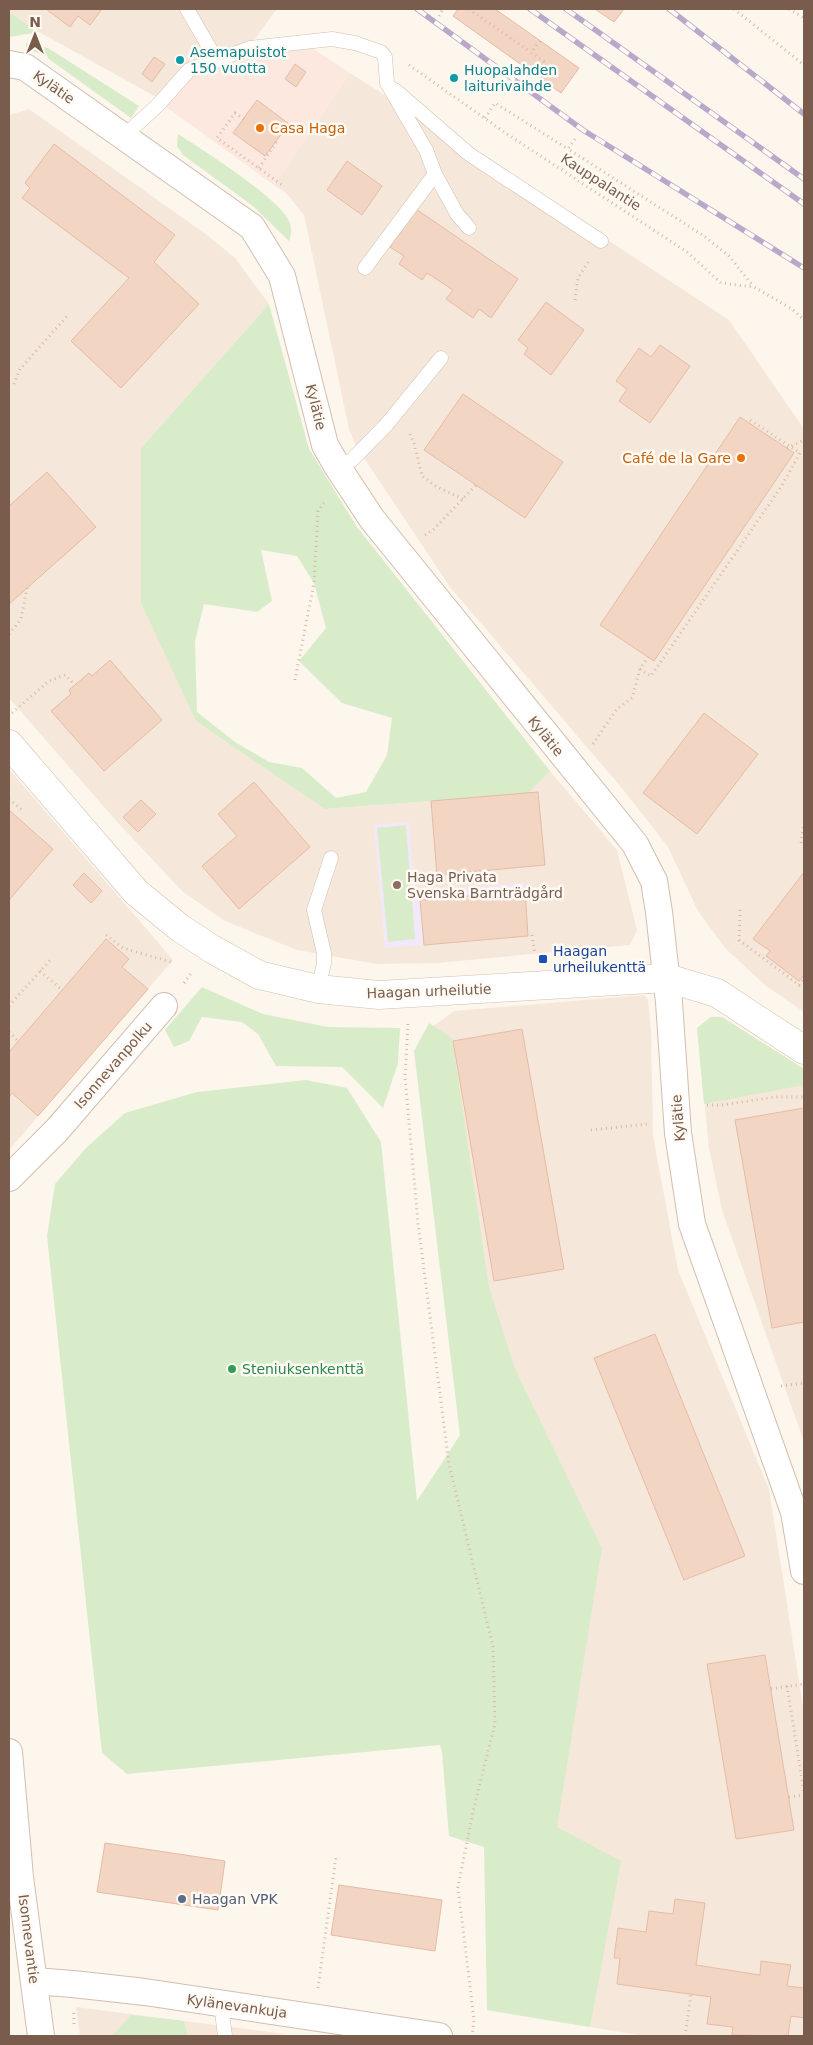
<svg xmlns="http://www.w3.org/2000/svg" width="813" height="2045" viewBox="0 0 813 2045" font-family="'DejaVu Sans',sans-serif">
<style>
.residential{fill:#f5e8da}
.commercial{fill:#fde8e0}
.education{fill:#f3e8fa}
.green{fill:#d8ecc9;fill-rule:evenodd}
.building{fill:#f3d5c3;stroke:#e6bba3}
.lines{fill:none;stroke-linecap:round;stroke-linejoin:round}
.service-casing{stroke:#d1beb0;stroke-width:15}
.minor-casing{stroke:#d1beb0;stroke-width:28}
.tertiary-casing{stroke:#d1beb0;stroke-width:29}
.path{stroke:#d9b8a5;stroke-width:3;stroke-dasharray:1 4;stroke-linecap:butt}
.service{stroke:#fff;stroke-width:14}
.minor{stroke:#fff;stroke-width:26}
.tertiary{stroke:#fff;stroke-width:28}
.rail-casing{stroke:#b9a8c9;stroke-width:5.5}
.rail{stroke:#fffaf3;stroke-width:4;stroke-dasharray:11;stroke-linecap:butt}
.culture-dot{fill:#0f9aa8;stroke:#fffaf3;stroke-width:2}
.food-dot{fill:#e8710a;stroke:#fffaf3;stroke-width:2}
.education-dot{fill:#8d6e63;stroke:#fffaf3;stroke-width:2}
.transit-dot{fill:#1a4fb4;stroke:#fffaf3;stroke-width:2}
.leisure-dot{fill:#2e9e5b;stroke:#fffaf3;stroke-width:2}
.service-dot{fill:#5c6f8a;stroke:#fffaf3;stroke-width:2}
.labels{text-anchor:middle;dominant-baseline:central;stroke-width:5;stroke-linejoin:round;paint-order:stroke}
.culture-label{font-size:14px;fill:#0d838f;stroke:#fffaf3;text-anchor:start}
.street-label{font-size:14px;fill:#7a5c4d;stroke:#fffaf3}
.food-label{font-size:14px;fill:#c56008;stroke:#fffaf3;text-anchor:start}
.education-label{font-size:14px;fill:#785e54;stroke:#fffaf3;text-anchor:start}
.transit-label{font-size:14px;fill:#164399;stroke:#fffaf3;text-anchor:start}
.leisure-label{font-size:14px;fill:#27864d;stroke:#fffaf3;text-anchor:start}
.service-label{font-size:14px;fill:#4e5e75;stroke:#fffaf3;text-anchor:start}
</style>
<rect width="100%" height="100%" fill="#fdf6ec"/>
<g class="residential">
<path d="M9 9H277L250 45 158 98 39 32 9 12Z"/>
<path d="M350 73 473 151 729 320 804 429V1012L766 986 725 948 698 911 668 847 621 787 450 587 356 446 349 429 304 215 286 193 274 185Z"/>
<path d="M29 109 207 235 235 258 269 304 141 448 196 721 326 809 526 794 550 771 617 850 637 930 630 945 436 963 377 964 297 950 225 921 183 892 120 825 9 698V115Z"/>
<path d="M9 769 173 960 9 1150Z"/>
<path d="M644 995 648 999 651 1030 653 1136 678 1270 769 1489 804 1713V2036H644L487 2010 501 1815 488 1372 428 1030 454 1011Z"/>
<path d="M711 1017H722L804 1069V1442L722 1210 709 1148 698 1037 697 1028Z"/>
<path d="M76 2007 284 2034V2036H80Z"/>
</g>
<path class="commercial" d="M306 44 350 73 274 185 163 105 190 73 265 49Z"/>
<path class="education" d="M409 822 415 892 524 883 528 936 385 948 374 825Z"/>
<g class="green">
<path d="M9 12 39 32 9 37Z"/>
<path d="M26 43 48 48 139 106 131 118 42 54 26 49Z"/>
<path d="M178 134C203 150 274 195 288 219 292 226 292 234 289 241L253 206 183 155 177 146Z"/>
<path d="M269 304 309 449 357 527 550 771 527 794 325 809 196 721 141 603V448ZM261 550 297 556 314 583 326 628 299 661 342 703 392 718 387 755 366 792 336 798 302 768 269 762 235 742 197 712 195 641 204 604 257 612 272 601Z"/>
<path d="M406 825 415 939 388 942 377 828Z"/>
<path d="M202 987 263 1014 328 1027 400 1028 398 1063 383 1108 342 1067 276 1066 258 1034 242 1022 202 1017 189 1041 174 1047 165 1030Z"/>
<path d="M711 1017H722L804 1069V1085L704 1104 697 1028Z"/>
<path d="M429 1023 452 1038 489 1287 515 1369 602 1548 557 1827 621 1861 590 2027 487 2010 484 1847 449 1836 442 1752 440 1745 127 1774 102 1753 47 1236 55 1184 86 1148 125 1113 197 1092 306 1080 347 1088 381 1142 417 1501 460 1435 414 1051Z"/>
<path d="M131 2015 184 2021 188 2036H112Z"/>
</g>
<g class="building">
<path d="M46 9H102L90 25 78 16 70 27Z"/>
<path d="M458 9H495L579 68 561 93 453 16Z"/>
<path d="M595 9H624L614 22Z"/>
<path d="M154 57 165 64 152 82 142 74Z"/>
<path d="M295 64 306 72 296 87 285 79Z"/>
<path d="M257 100 289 124 265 156 233 133Z"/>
<path d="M54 144 175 235 154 262 199 304 121 388 71 341 129 278 22 198 30 188 25 183Z"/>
<path d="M347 161 382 186 362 215 327 190Z"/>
<path d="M416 209 518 279 491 318 479 309 473 318 446 299 453 290 427 273 422 280 399 264 404 256 390 247Z"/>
<path d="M546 302 584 330 551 375 524 354 528 348 518 340Z"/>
<path d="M660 345 690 366 650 423 619 401 627 389 616 381 639 348 651 357Z"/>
<path d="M463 394 563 462 525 518 424 450Z"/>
<path d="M740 417 794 453 654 661 600 625Z"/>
<path d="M47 472 96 527 9 604V506Z"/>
<path d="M110 660 162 720 104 771 51 711 71 694 69 690 89 673 92 676Z"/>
<path d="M704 713 758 754 697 834 643 793Z"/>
<path d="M254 782 310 847 239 909 202 866 237 836 218 814Z"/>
<path d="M538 792 545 865 437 875 431 801Z"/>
<path d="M141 800 156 814 138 832 123 817Z"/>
<path d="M9 810 53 849 9 900Z"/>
<path d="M804 872V975L799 981 766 956 770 951 753 939Z"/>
<path d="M84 873 102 891 91 903 73 885Z"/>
<path d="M525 891 528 936 424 945 420 900Z"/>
<path d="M106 939 129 959 122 967 148 989 38 1116 12 1093 9 1097V1052Z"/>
<path d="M522 1029 564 1269 494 1281 453 1041Z"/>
<path d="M804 1108V1322L772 1328 735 1120Z"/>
<path d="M655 1334 745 1556 684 1580 594 1358Z"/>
<path d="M765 1655 794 1830 736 1839 707 1664Z"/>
<path d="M105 1843 225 1861 218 1910 97 1892Z"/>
<path d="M339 1885 442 1900 435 1951 331 1935Z"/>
<path d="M675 1899 705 1903 696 1965 760 1975 761 1961 791 1965 787 1986 804 1988V2018L791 2016 788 2036 732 2035 733 2027 707 2024 711 1997 617 1984 620 1958H614L618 1928 646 1932 649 1911 673 1914Z"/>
</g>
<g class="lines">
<g class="service-casing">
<g id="service">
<path d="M187 9 217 61"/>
<path d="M395 90 469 154 601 241"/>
<path d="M123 137 158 105 189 70 250 48 332 39 355 43 381 52 385 57 387 83 426 150 435 174 457 214 469 228"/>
<path d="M365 268 435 174"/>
<path d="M337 466 352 460 387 424 441 358"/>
<path d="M318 989 324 963V953L314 910 331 858"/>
<path d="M221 2004 225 2036"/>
</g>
</g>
<g class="minor-casing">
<g id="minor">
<path d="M9 64 25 67 252 227 282 276 325 445 337 466 372 519 635 844 654 881 659 912 669 1002 678 1133 692 1224 794 1512 804 1571"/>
<path d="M9 1178 57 1130 164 1006"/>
<path d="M9 1752 20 1877 41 2036"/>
<path d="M34 1981 73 1984 145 1992 439 2036"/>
</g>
</g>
<g class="tertiary-casing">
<path id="tertiary" d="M9 744 136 892 180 928 212 949 259 975 318 989 379 995 667 978 717 993 804 1050"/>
</g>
<g class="path">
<path d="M469 9 529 51"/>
<path d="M734 9 804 65"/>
<path d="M789 9 804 18"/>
<path d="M439 16 443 9"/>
<path d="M540 41 531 53 546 63"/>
<path d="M409 65 507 134 687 252 721 283 754 287 792 309 804 320"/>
<path d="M485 118 495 103 568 149"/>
<path d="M244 119 235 113 217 138 282 185"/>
<path d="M575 139 568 149 704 236 729 256 753 286"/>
<path d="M259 168 277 141H276"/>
<path d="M575 300 578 278 589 261"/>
<path d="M14 384 20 369 69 314"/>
<path d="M410 434 414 443 422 476 437 487 463 499"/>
<path d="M787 448 804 440"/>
<path d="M425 535 433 530 476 485"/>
<path d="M9 634 21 619 27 588"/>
<path d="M640 669 651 676 781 487 800 453 750 420"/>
<path d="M295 680 314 583 318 511 324 503"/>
<path d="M12 713 49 681 65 675 75 685"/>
<path d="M593 744 617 709 632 698 640 669 648 657"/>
<path d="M9 799 22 810"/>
<path d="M801 843 804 823"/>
<path d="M740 910 739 940 799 985 804 979"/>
<path d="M106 935 123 948 174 963"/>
<path d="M532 935 535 954"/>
<path d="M40 971 62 990"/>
<path d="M184 983 192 972"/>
<path d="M9 1006 51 959"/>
<path d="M408 1024 405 1077 418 1223 449 1464 493 1647 495 1724 474 1807 458 1887 474 2020 472 2036"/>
<path d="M9 1032 18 1041"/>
<path d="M707 1105H722L775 1097H804"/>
<path d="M591 1130 648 1124"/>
<path d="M781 1386 804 1383"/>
<path d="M787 1686 804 1792"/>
<path d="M771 1689 804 1684"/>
<path d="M789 1797 804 1795"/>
<path d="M318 1988 336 1857"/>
<path d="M74 2013V2025"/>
<path d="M685 2036 691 1994"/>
</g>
<use href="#service" class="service"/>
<use href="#minor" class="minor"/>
<use href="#tertiary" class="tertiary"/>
<g class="rail-casing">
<g id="rail">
<path d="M417 9 583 130 804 268"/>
<path d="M530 9 804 204"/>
<path d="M566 9 804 179"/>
<path d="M669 9 804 114"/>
</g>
</g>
<use href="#rail" class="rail"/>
</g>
<g class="culture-dot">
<circle cx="180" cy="60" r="5"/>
<circle cx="454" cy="78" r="5"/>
</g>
<g class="food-dot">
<circle cx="260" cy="128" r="5"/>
<circle cx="741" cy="458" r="5"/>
</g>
<circle class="education-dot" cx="397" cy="885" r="5"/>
<rect class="transit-dot" x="538" y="954" width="10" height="10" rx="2.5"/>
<circle class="leisure-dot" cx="232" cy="1369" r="5"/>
<circle class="service-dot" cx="182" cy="1899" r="5"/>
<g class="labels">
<g class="culture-label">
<text x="190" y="52">Asemapuistot<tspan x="190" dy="16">150 vuotta</tspan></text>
<text x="464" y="70">Huopalahden<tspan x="464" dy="16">laiturivaihde</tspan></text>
</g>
<g class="street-label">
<text transform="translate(54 87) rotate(35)">Kylätie</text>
<text transform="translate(601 182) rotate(33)">Kauppalantie</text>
<text transform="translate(316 407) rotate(76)">Kylätie</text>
<text transform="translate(546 736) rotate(51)">Kylätie</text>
<text transform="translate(429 991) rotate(-2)">Haagan urheilutie</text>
<text transform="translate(113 1065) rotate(-49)">Isonnevanpolku</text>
<text transform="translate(678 1118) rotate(-95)">Kylätie</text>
<text transform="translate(29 1939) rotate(83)">Isonnevantie</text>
<text transform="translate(237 2006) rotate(8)">Kylänevankuja</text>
</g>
<g class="food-label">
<text x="270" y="128">Casa Haga</text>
<text x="731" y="458" text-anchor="end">Café de la Gare</text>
</g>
<g class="education-label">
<text x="407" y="877">Haga Privata<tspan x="407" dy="16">Svenska Barnträdgård</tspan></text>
</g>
<g class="transit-label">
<text x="553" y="951">Haagan<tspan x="553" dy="16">urheilukenttä</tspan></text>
</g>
<g class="leisure-label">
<text x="242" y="1369">Steniuksenkenttä</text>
</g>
<g class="service-label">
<text x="192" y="1899">Haagan VPK</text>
</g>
</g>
<rect width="813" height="2045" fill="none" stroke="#7a5c4d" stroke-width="20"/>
<g transform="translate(35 35)" stroke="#fffaf3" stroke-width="4" paint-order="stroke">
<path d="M0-4L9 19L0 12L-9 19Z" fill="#7a5c4d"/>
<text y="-8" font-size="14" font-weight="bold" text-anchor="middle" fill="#7a5c4d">N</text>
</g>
</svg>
